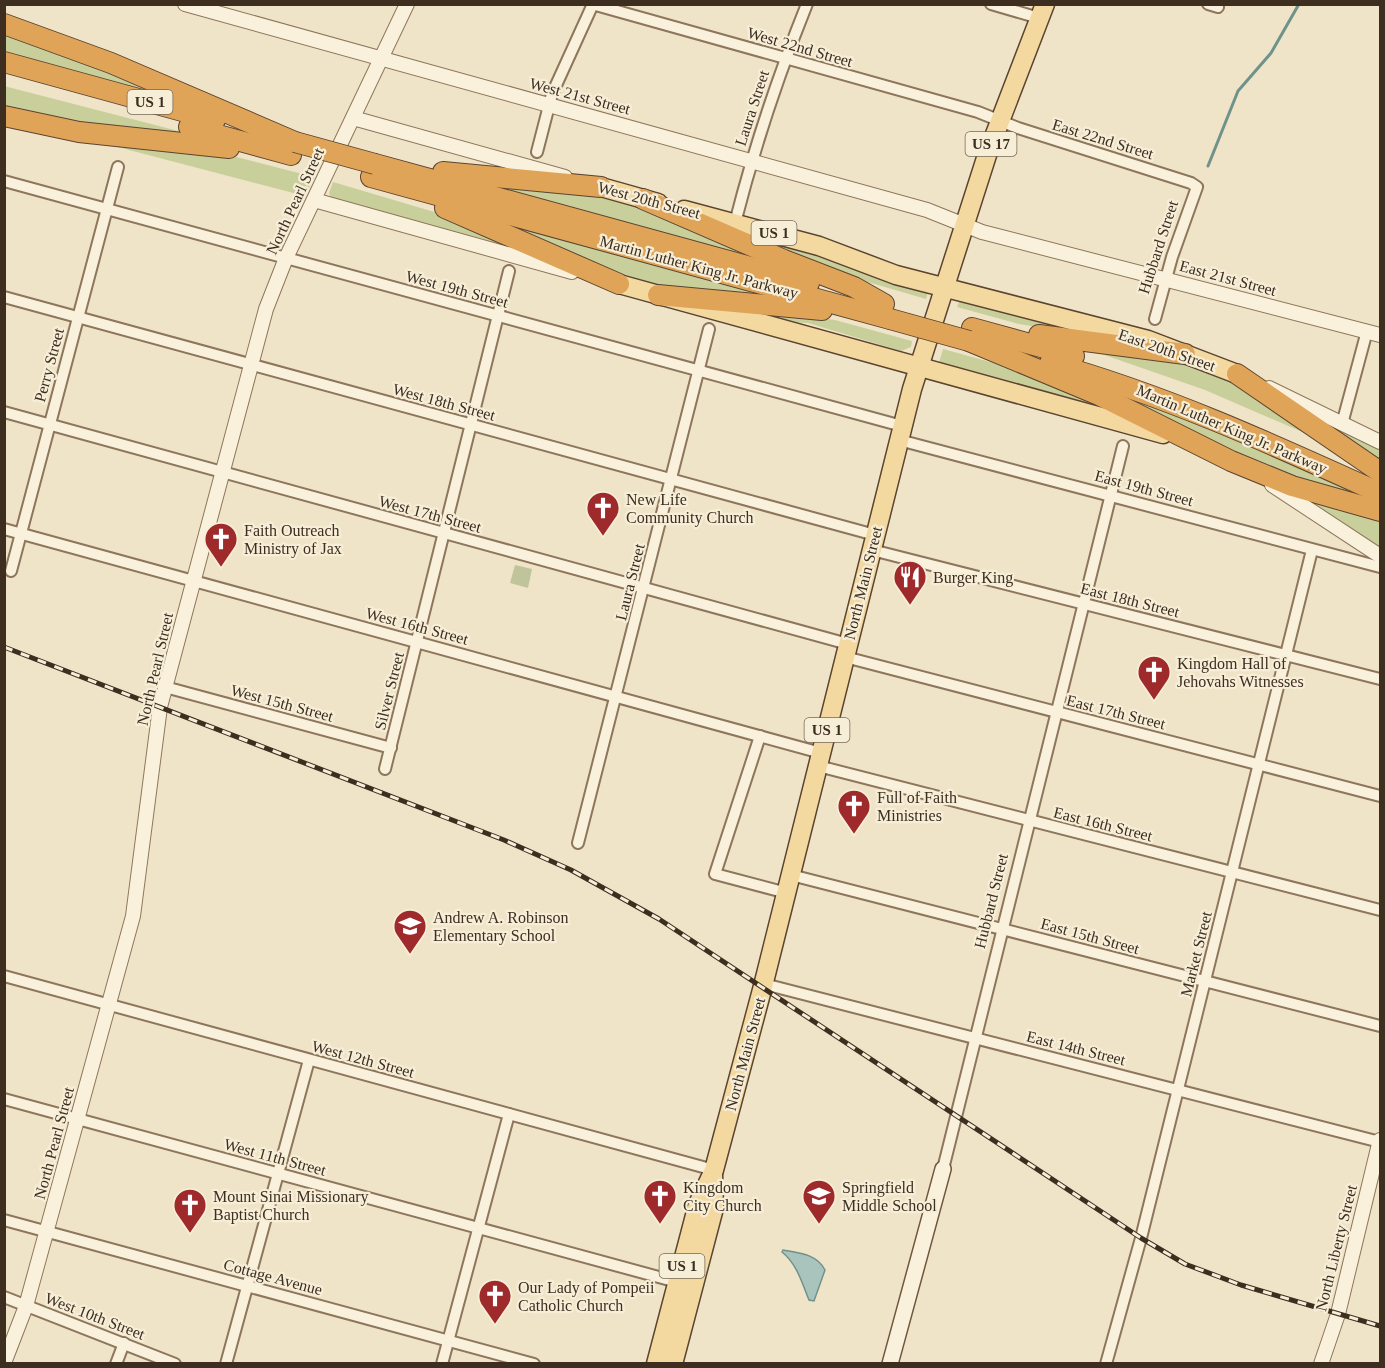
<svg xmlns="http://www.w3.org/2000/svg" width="1385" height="1368" viewBox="0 0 1385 1368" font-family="'Times New Roman',serif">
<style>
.green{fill:#c9cf9b}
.cemetery{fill:#bfc49a}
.water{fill:#a9c4bc;stroke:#6f938a;stroke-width:1.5}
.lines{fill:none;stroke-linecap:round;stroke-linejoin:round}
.stream{stroke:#6f938a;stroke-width:3}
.minor-casing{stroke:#8d765c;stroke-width:14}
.tertiary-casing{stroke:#8d765c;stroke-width:16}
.secondary-casing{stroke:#6f573f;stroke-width:18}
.primary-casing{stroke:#5b4430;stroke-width:21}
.motorway-casing{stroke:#5b4430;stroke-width:22}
.minor{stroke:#faf1dc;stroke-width:10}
.tertiary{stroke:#faf1dc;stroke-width:14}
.secondary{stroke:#faf1dc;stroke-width:15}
.primary{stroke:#f3d9a0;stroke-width:18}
.motorway{stroke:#e0a458;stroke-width:20}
.rail-casing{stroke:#3d2e20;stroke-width:5}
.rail{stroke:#f7eed8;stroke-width:3;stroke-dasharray:9;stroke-linecap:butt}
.motorway-bridge-casing{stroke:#5b4430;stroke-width:22;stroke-linecap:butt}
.motorway-bridge{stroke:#e0a458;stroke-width:20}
.labels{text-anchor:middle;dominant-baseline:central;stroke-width:4.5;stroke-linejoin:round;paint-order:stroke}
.shield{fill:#f7eed8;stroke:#756857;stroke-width:1.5}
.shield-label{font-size:15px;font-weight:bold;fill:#3d2e20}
.street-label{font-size:16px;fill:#3d2e20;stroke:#f7eed8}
.poi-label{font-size:16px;fill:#3d2e20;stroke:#f7eed8;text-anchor:start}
</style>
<rect width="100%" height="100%" fill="#f0e4c8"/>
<g class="green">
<path d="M4 31 192 104 5 52Z"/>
<path d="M4 86 221 142 121 132 5 111Z"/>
<path d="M87 139 209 150 314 177 305 196Z"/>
<path d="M464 180 566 188 651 207 803 275 672 235Z"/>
<path d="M333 182 458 219 554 260 332 200 329 193Z"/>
<path d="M480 217 815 306 652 285 604 272Z"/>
<path d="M724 223 928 292 926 299 823 269Z"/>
<path d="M961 297 1143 345 1019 324 957 307Z"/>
<path d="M699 302 835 320 912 341 911 347 901 351 808 323 776 322Z"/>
<path d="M943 349 1016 369 1172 433 938 366Z"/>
<path d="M1096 352 1173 359 1214 370 1330 444 1205 390Z"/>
<path d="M1102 390 1194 420 1380 503 1286 479Z"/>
<path d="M1293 403 1380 446V462Z"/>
<path d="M1290 490 1380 518V551Z"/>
</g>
<path class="cemetery" d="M515 565 532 569 528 588 510 583Z"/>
<path class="water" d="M783 1250C799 1253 817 1254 825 1270L814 1301 809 1300C802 1283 797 1264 782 1252Z"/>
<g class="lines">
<path class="stream" d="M1208 166 1238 91 1271 53 1299 4"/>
<g class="minor-casing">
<g id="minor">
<path d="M592 4 978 112 1018 128 1191 183 1197 187 1172 257 1155 319"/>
<path d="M991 4 1039 18"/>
<path d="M1208 4 1218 7"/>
<path d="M537 152 552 94 593 4"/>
<path d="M4 181 902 426"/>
<path d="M735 223C754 148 778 76 807 4"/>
<path d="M4 297 875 535"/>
<path d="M4 412 848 644"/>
<path d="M1342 424 1367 331"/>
<path d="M899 440 1380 567"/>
<path d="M4 529 821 753"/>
<path d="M872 550 1380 679"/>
<path d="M11 571 118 167"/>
<path d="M845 657 1380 796"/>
<path d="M165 687 391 748"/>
<path d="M760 736 715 874 787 893"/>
<path d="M818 766 1380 910"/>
<path d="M385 769 509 271"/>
<path d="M578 843 709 329"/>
<path d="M791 875 1380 1026"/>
<path d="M4 976 714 1170"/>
<path d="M764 984 1380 1142"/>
<path d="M4 1099 677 1282"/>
<path d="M943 1169 1123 446"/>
<path d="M4 1220 534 1364"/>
<path d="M4 1297 175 1364"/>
<path d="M116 1364 124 1343"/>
<path d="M226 1364 309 1060"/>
<path d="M442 1364 509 1114"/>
<path d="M1106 1364 1141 1238 1312 550"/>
</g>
</g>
<g class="tertiary-casing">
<g id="tertiary">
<path d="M185 4 927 210 982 232 1380 335"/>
<path d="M353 118 565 177"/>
<path d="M314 200 572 272"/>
<path d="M1269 388 1380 442"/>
<path d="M1272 485 1380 556"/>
<path d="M4 1363 26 1306 133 916 160 707 266 309 286 258 407 4"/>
<path d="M1321 1364 1338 1314 1380 1140"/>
</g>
</g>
<g class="secondary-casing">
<path id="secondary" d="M890 1364 943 1169"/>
</g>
<g class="primary-casing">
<g id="primary">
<path d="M601 187 658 203"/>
<path d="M684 210 819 246 896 275 1148 340 1237 374"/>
<path d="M619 284 1163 434"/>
<path d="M656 1364 698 1204 714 1170 763 986 912 389 987 155 1045 4"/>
<path d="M673 1364 714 1208 713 1175"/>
</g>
</g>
<g class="motorway-casing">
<g id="motorway">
<path d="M4 24 111 63 295 142"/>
<path d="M4 62 215 120"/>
<path d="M4 116 79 132 229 148"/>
<path d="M189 127 291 155"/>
<path d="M375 164 809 283"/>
<path d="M443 172 601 187"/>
<path d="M371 177 890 319"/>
<path d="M643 199 784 260 854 287 884 304"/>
<path d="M445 208 619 284"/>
<path d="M658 295 822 310"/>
<path d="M972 328 1074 356"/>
<path d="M1039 335 1185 354"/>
<path d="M969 341 1099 395 1231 461 1292 486 1380 511"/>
<path d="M1050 363C1165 395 1272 444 1380 493"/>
<path d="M1237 374 1380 472"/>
</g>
</g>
<use href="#minor" class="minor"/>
<use href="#tertiary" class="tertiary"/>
<use href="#secondary" class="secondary"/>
<use href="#primary" class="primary"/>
<use href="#motorway" class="motorway"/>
<g class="rail-casing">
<path id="rail" d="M4 647 504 840 571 870 659 919 1141 1238 1185 1264 1241 1285 1380 1326"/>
</g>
<use href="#rail" class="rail"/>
<g class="motorway-bridge-casing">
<g id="motorway-bridge">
<path d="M295 142 375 164"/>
<path d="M890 319 969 341"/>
</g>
</g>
<use href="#motorway-bridge" class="motorway-bridge"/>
</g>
<defs>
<g id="church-pin" transform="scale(1.725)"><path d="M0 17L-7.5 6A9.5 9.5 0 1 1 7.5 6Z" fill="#9e2a2b" stroke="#f7eed8"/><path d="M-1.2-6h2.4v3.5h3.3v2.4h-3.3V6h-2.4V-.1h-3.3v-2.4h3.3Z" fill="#fff"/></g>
<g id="restaurant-pin" transform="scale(1.725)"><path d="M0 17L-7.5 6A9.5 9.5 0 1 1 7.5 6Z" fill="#9e2a2b" stroke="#f7eed8"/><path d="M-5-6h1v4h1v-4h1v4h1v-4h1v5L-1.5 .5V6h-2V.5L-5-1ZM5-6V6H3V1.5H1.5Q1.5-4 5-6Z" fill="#fff"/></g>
<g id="school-pin" transform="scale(1.725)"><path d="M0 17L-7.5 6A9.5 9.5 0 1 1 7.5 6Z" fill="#9e2a2b" stroke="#f7eed8"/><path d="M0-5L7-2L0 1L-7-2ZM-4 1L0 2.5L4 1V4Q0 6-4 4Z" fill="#fff"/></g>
</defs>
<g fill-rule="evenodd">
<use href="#church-pin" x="603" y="508"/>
<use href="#church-pin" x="221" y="539"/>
<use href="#restaurant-pin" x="910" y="577"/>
<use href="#church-pin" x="1154" y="672"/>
<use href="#church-pin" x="854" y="806"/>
<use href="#school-pin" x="410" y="926"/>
<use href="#church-pin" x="660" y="1196"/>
<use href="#school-pin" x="819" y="1196"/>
<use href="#church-pin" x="190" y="1205"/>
<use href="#church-pin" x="495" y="1296"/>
</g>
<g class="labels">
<g class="shield">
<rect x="127.5" y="90" width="45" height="24" rx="4.5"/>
<rect x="965.5" y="132" width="51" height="24" rx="4.5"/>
<rect x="751.5" y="221" width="45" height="24" rx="4.5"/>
<rect x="804.5" y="718" width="45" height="24" rx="4.5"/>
<rect x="659.5" y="1254" width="45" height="24" rx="4.5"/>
</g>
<g class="shield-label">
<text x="150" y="102">US 1</text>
<text x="991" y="144">US 17</text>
<text x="774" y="233">US 1</text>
<text x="827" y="730">US 1</text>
<text x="682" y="1266">US 1</text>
</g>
<g class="street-label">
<text transform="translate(800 47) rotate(16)">West 22nd Street</text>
<text transform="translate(580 96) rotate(15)">West 21st Street</text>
<text transform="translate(752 108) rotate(-72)">Laura Street</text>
<text transform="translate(1103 139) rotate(17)">East 22nd Street</text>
<text transform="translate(649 200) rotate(15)">West 20th Street</text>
<text transform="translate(295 201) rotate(-65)">North Pearl Street</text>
<text transform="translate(1158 247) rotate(-72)">Hubbard Street</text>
<text transform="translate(699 267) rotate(15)">Martin Luther King Jr. Parkway</text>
<text transform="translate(1228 278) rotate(15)">East 21st Street</text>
<text transform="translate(457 289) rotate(15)">West 19th Street</text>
<text transform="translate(1167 350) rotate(19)">East 20th Street</text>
<text transform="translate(49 365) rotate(-75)">Perry Street</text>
<text transform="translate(444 402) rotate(15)">West 18th Street</text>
<text transform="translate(1232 429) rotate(23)">Martin Luther King Jr. Parkway</text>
<text transform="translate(1144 488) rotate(15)">East 19th Street</text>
<text transform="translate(430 514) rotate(15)">West 17th Street</text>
<text transform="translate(630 582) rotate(-76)">Laura Street</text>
<text transform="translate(863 583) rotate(-76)">North Main Street</text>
<text transform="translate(1130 600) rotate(14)">East 18th Street</text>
<text transform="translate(417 626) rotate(15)">West 16th Street</text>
<text transform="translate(155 669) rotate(-77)">North Pearl Street</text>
<text transform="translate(389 691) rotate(-76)">Silver Street</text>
<text transform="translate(282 703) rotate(15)">West 15th Street</text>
<text transform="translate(1116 712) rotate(14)">East 17th Street</text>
<text transform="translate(1103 824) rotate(14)">East 16th Street</text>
<text transform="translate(991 901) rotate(-76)">Hubbard Street</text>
<text transform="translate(1090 936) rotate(15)">East 15th Street</text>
<text transform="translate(1196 954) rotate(-76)">Market Street</text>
<text transform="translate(1076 1048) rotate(14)">East 14th Street</text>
<text transform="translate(745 1054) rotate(-75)">North Main Street</text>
<text transform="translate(363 1059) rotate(15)">West 12th Street</text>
<text transform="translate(54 1143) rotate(-75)">North Pearl Street</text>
<text transform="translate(275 1157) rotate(15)">West 11th Street</text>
<text transform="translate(1336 1248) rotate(-76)">North Liberty Street</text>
<text transform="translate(273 1277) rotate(15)">Cottage Avenue</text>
<text transform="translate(95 1316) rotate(21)">West 10th Street</text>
</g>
<g class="poi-label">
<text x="626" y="499">New Life<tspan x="626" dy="18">Community Church</tspan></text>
<text x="244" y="530">Faith Outreach<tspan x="244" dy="18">Ministry of Jax</tspan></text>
<text x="933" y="577">Burger King</text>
<text x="1177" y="663">Kingdom Hall of<tspan x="1177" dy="18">Jehovahs Witnesses</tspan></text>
<text x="877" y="797">Full of Faith<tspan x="877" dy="18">Ministries</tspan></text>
<text x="433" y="917">Andrew A. Robinson<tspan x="433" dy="18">Elementary School</tspan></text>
<text x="683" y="1187">Kingdom<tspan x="683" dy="18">City Church</tspan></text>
<text x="842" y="1187">Springfield<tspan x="842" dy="18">Middle School</tspan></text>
<text x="213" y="1196">Mount Sinai Missionary<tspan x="213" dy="18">Baptist Church</tspan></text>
<text x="518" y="1287">Our Lady of Pompeii<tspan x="518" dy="18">Catholic Church</tspan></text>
</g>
</g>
<rect width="1385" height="1368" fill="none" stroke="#3d2e20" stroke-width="12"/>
</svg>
